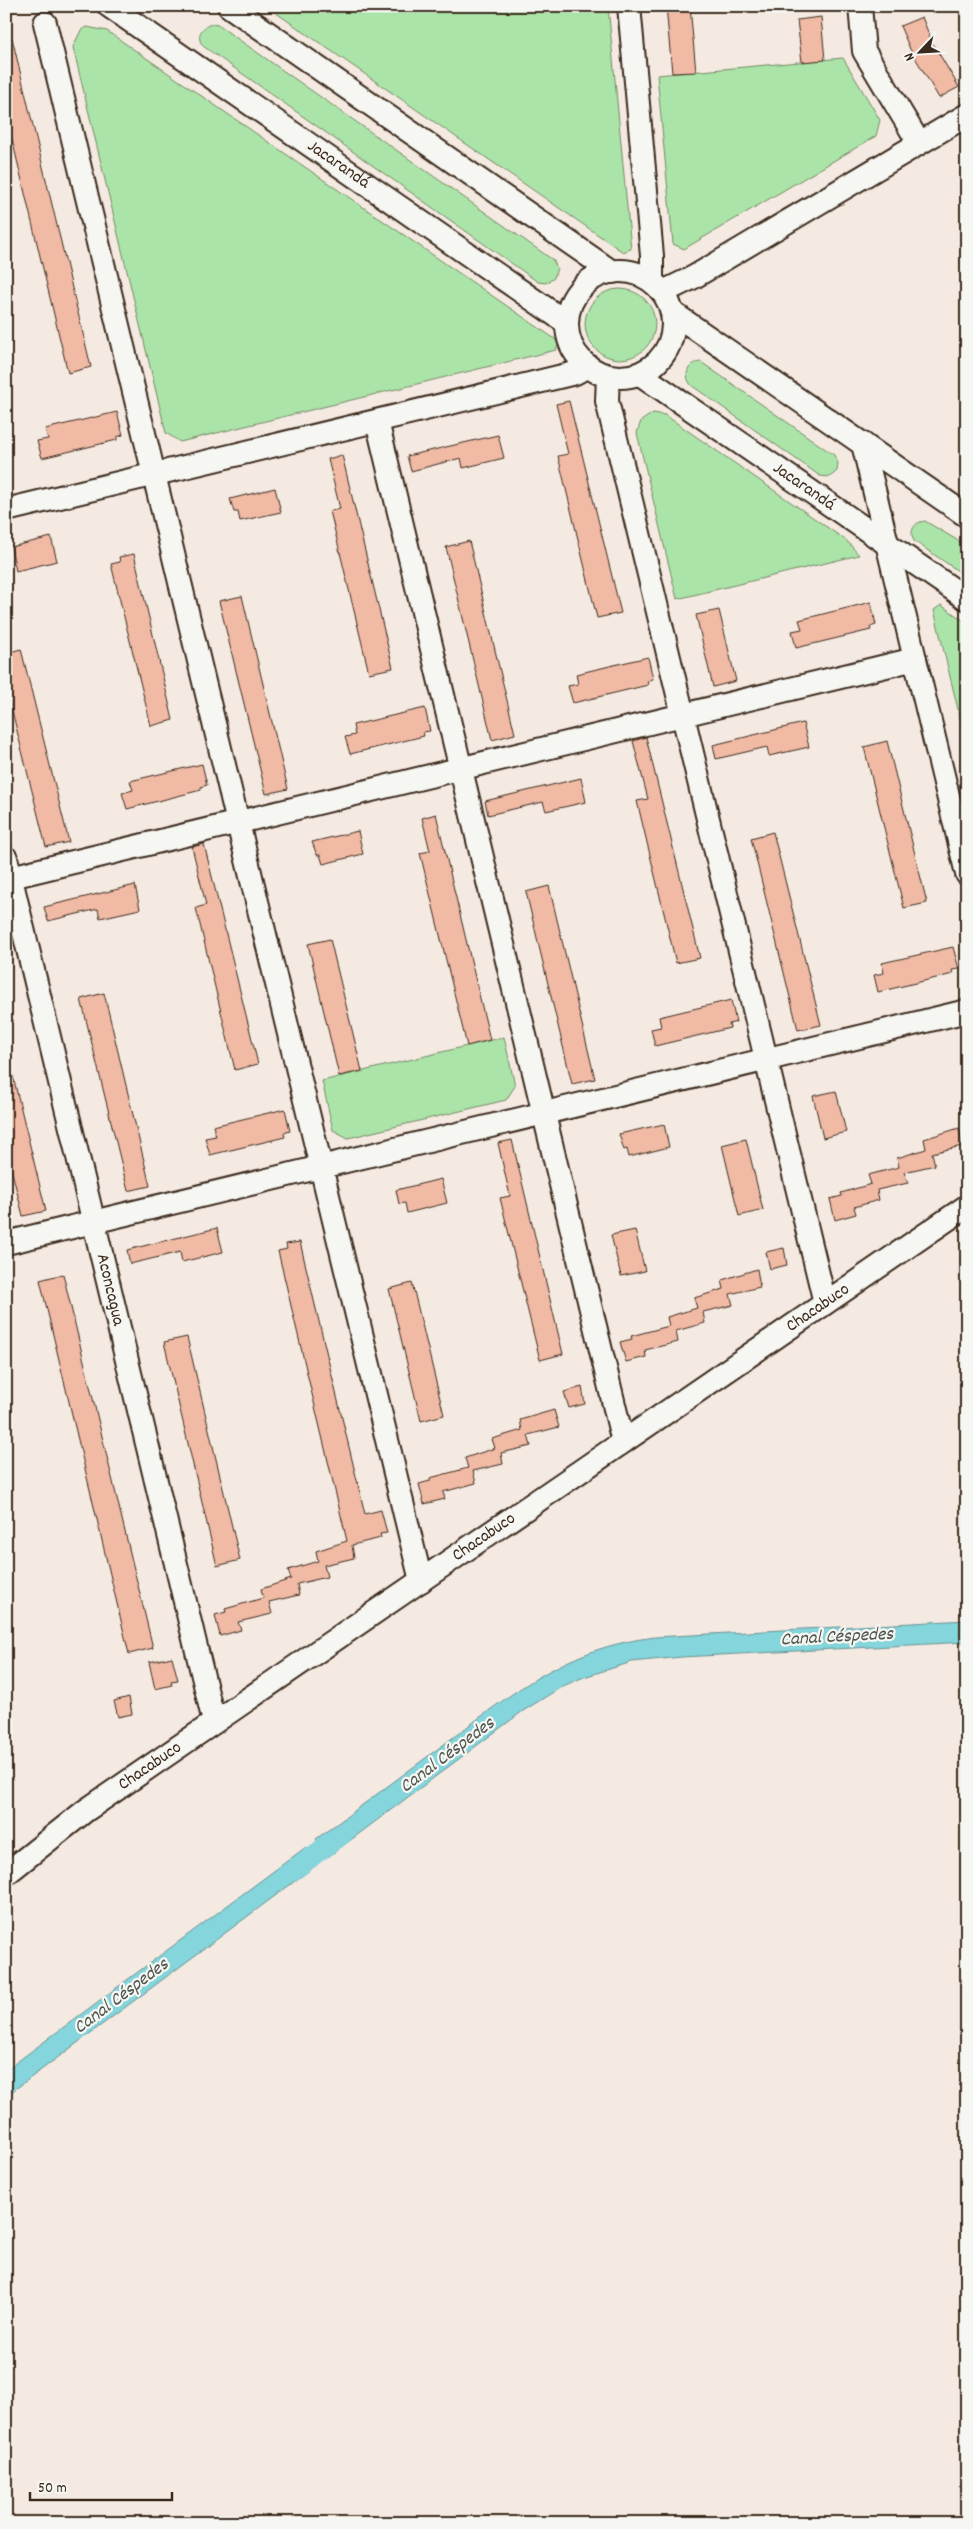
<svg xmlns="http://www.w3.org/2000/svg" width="973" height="2529" viewBox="0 0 973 2529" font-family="Dekko,sans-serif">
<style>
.green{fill:#abe4a8;stroke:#738763}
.water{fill:#84d5dc;stroke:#679190}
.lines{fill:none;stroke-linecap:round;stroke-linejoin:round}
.canal{stroke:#84d5dc;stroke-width:20}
.building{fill:#f0baa4;stroke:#3b2a1e}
.minor-casing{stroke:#3b2a1e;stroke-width:26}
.minor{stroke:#f6f6f2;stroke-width:22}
.labels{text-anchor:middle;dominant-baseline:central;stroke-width:4.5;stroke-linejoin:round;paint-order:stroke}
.street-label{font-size:18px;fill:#3b2a1e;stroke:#f6f6f2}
.water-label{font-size:19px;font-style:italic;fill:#4d554e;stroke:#f6f6f2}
</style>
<rect width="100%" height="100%" fill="#f5eae2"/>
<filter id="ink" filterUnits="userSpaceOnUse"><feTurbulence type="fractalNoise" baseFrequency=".02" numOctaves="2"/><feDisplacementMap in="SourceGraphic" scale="10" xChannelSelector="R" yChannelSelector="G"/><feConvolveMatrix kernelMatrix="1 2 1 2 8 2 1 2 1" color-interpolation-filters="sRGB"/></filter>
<g filter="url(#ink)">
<g class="green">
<path d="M266 6H608L631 249 623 252Z"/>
<path d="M212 24 218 25 553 260 557 268 554 278 546 283 538 282 203 46C196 37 200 27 212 24Z"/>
<path d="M87 27 107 31 555 339 558 344 556 350 180 442 166 433 73 47 81 30Z"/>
<path d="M843 58 880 120 876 136 684 249 673 244 657 75Z"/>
<circle cx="620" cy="324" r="35"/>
<path d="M701 362 834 455 838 463 837 471 830 477 820 476 691 385C683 374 688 363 701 362Z"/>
<path d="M653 413 665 415 847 541 859 555 677 599 637 433 641 421Z"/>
<path d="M925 521 967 546V577L914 541C909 531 914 522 925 521Z"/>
<path d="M941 605 967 623V747L934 610Z"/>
<path d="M504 1037 515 1086 506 1100 348 1138 333 1130 322 1081Z"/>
</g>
<g class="water">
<path d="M967 1620V1642L682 1657 632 1662 584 1677 563 1686 523 1711 328 1857 316 1839C360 1807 404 1774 447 1742 517 1690 565 1648 655 1637Z"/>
<path d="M306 1847 318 1864 6 2096V2070Z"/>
</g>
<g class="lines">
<path class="canal" d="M291 1872 344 1833"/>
</g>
<g class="building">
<path d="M666 6H690L696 72 672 73Z"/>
<path d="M821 17 825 60 802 62 797 20Z"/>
<path d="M922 17 932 42 959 87 939 98 910 49 900 26Z"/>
<path d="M6 38H12L91 367 68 373 6 114Z"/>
<path d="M569 401 621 613 597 618 558 456 568 454 556 404Z"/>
<path d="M117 412 123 435 117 437V440L42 458 37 441 48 439 45 429Z"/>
<path d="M498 435 504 458 463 468 461 458 411 471 407 456Z"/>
<path d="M342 455 393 668 369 673 330 511 340 509 328 459Z"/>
<path d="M275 488 281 512 240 521 238 512H234L230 499Z"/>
<path d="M51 537 57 561 16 571 11 547Z"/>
<path d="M469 541 515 734 492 740 446 547Z"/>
<path d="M134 554 173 720 151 726 111 564 120 562 119 557Z"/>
<path d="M242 596 288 789 266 794 219 601Z"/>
<path d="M871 602 876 625 870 627 871 630 796 648 792 631 802 629 799 620Z"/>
<path d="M719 610 736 681 713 687 696 615Z"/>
<path d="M21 649 69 842 46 847 6 687V653Z"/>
<path d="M648 657 653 679 647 681 648 685 573 703 568 686 578 684 576 674Z"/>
<path d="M425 708 430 731 423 732 424 736 350 754 345 737 355 735 353 725Z"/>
<path d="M803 723 809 747 769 756 767 747 716 759 713 745Z"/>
<path d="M646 737 700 958 676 963 637 801 648 799 633 741Z"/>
<path d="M887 741 927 903 904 908 864 747Z"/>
<path d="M202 764 207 785 201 787V790L127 809 122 793 133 790 130 781Z"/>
<path d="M581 778 586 802 546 811 543 802 488 815 485 801Z"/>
<path d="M436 814 490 1040 467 1046 420 853 430 851 422 818Z"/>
<path d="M358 831 363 854 323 864 320 855H317L312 842Z"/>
<path d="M773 832 821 1025 798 1030 751 838Z"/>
<path d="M204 844 258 1064 235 1070 196 908 206 905 192 847Z"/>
<path d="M135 885 140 909 100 918 98 909 48 921 44 907Z"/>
<path d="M549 886 595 1079 572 1084 526 892Z"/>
<path d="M330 939 362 1071 339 1076 308 944Z"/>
<path d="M953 947 959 969 952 970 953 974 878 992 874 975 884 973 882 963Z"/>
<path d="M104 993 150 1186 128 1191 81 999Z"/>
<path d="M731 1000 736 1022 729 1024 730 1028 655 1046 651 1029 661 1027 659 1017Z"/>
<path d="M6 1072H12L46 1211 23 1216 6 1148Z"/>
<path d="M836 1091 846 1132 823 1138 813 1096Z"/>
<path d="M285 1109 290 1131 284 1133 285 1137 210 1155 205 1138 216 1136 213 1126Z"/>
<path d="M664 1124 669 1147 629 1157 627 1149 624 1150 619 1134Z"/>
<path d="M959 1128 962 1146 932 1153 935 1165 904 1172 908 1183 877 1190 879 1200 854 1207 856 1214 835 1220 830 1199 842 1196 841 1193 871 1184 868 1175 899 1167 897 1158 926 1149 924 1139Z"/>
<path d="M746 1139 763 1210 739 1216 722 1145Z"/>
<path d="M512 1140 563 1354 540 1360 500 1198 510 1196 498 1143Z"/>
<path d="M441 1179 447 1203 407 1213 405 1203 399 1204 396 1190Z"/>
<path d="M217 1228 223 1252 182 1262 180 1252 130 1264 127 1250Z"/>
<path d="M635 1230 645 1271 621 1276 611 1235Z"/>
<path d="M300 1242 365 1514 381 1510 387 1533 380 1534 381 1538 352 1545 354 1558 324 1565 327 1577 297 1584 299 1595 269 1602 272 1614 238 1622 241 1630 220 1636 215 1615 226 1612 225 1609 263 1598 261 1589 291 1579 288 1570 318 1561 316 1551 347 1541 278 1251 287 1249 286 1244Z"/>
<path d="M784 1248 787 1265 770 1269 766 1252Z"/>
<path d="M757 1269 760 1287 730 1294 733 1305 703 1312 705 1323 676 1331 678 1342 645 1350 646 1357 626 1362 620 1342 632 1339 631 1336 669 1326 667 1317 697 1308 694 1298 724 1289 722 1280Z"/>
<path d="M63 1274 153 1648 129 1654 40 1280Z"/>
<path d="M412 1283 444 1415 421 1421 389 1289Z"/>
<path d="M187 1337 240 1560 217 1566 164 1342Z"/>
<path d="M582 1387 585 1404 569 1408 564 1392Z"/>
<path d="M554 1410 559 1427 528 1435 531 1446 501 1453 503 1464 473 1471 476 1483 443 1492 445 1499 424 1504 419 1484 430 1481V1478L468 1468 465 1458 495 1448 492 1439 522 1430 520 1420Z"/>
<path d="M172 1657 178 1680 171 1681 172 1685 155 1689 149 1662Z"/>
<path d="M129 1697 132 1714 118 1717 114 1701Z"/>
</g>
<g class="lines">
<g class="minor-casing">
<g id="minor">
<path id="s1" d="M109 6 567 323"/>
<path d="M229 6 612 272"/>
<path d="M629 6 652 256V281"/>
<path d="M860 6 864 51 919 143"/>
<path d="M45 23 421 1581"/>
<circle cx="620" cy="324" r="53"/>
<path d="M663 292 694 277 967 115"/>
<path d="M673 313 967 516"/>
<path id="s2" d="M640 374 967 599"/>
<path d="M608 377 607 401 825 1303"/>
<path d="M377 421 623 1442"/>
<path d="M863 444 967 874"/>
<path d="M6 510 575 373 588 366"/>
<path id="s3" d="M6 858 214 1722"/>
<path d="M11 877 915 659"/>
<path d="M6 1243 967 1011"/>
<path id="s4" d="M6 1874 85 1811 967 1206"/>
</g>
</g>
<use href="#minor" class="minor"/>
</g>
</g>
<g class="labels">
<g class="street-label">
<text stroke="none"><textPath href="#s1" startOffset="279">Jacarandá</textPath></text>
<text stroke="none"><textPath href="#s2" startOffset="199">Jacarandá</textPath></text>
<text stroke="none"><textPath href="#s3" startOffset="444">Aconcagua</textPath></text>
<text stroke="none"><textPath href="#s4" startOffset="990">Chacabuco</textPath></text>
<text stroke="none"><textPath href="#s4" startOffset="585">Chacabuco</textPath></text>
<text stroke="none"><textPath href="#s4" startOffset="180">Chacabuco</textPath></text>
</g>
<g class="water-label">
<text transform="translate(837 1638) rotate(-3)">Canal Céspedes</text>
<text transform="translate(448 1756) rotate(-37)">Canal Céspedes</text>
<text transform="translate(122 1997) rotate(-37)">Canal Céspedes</text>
</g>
</g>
<rect width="973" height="2529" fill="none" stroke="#f6f6f2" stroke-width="25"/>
<rect x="12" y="12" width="948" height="2504" fill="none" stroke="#3b2a1e" stroke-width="2" filter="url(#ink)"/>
<g transform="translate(920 52) rotate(245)" stroke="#f6f6f2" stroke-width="4" paint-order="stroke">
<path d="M0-4L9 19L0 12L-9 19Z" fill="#3b2a1e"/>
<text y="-8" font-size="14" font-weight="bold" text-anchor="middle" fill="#3b2a1e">N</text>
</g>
<path d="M30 2492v8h142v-8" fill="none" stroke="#3b2a1e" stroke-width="2.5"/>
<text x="38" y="2492" font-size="15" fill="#3b2a1e" stroke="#f6f6f2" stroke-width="4" paint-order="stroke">50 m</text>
</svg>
